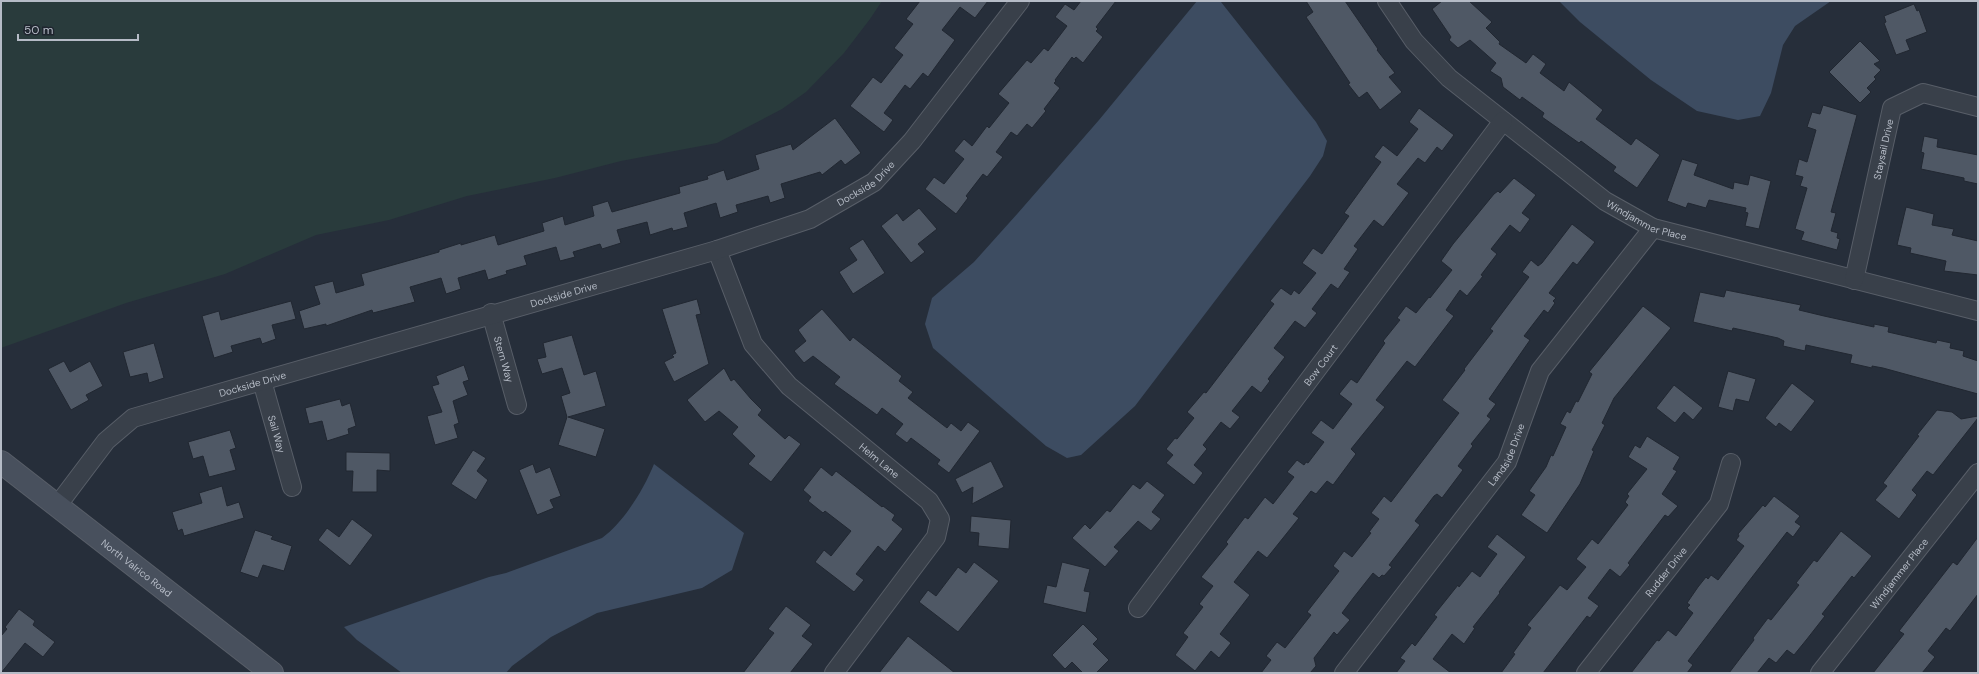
<svg xmlns="http://www.w3.org/2000/svg" width="1979" height="674" viewBox="0 0 1979 674" font-family="'DM Sans',sans-serif">
<style>
.green{fill:#293b3c}
.water{fill:#3d4c61}
.building{fill:#4f5865;stroke:#212731}
.lines{fill:none;stroke-linecap:round;stroke-linejoin:round}
.street-casing{stroke:#585e68;stroke-width:20}
.secondary-casing{stroke:#585e68;stroke-width:24}
.street{stroke:#39404a;stroke-width:18}
.secondary{stroke:#48505d;stroke-width:22}
.labels{text-anchor:middle;dominant-baseline:central;stroke-width:3.5;stroke-linejoin:round;paint-order:stroke}
.street-label{font-size:10px;fill:#b5bbc6;stroke:#1f252f}
</style>
<rect width="100%" height="100%" fill="#262e3a"/>
<path class="green" d="M1 1H882L870 19 844 53 806 92 782 109 717 143 621 161 555 178 467 196 389 220 316 235 225 274 126 303 1 348Z"/>
<g class="water">
<path d="M1197 1 1221 2 1316 122 1327 141 1323 156 1310 176 1135 406 1081 455 1067 458 1046 446 933 348 925 324 932 298 974 262 1018 213 1099 120Z"/>
<path d="M1559 1H1831L1795 26 1783 45 1771 93 1760 116 1738 120 1697 111 1651 80 1580 22Z"/>
<path d="M654 464 744 533 732 570 702 588 597 613 551 637 512 666 506 673H402L357 640 344 627 489 577 506 573 602 538C624 522 644 489 654 464Z"/>
</g>
<g class="building">
<path d="M920 1H988L975 18 960 7 942 30 955 40 928 77 923 73 910 89 905 85 884 113 893 120 884 132 850 106 873 77 881 83 903 55 894 48 913 24 906 19Z"/>
<path d="M1081 1H1116L1096 27 1098 29 1096 31 1103 37 1083 63 1076 57 1074 59 1072 57 1055 80 1056 81 1054 83 1060 88 1044 109 1046 111 1032 128 1027 124 1017 136 1011 132 996 152 1003 157 987 177 983 174 966 196 968 198 956 214 925 189 934 177 944 184 964 159 954 151 964 139 972 146 987 126 989 128 1009 103 998 94 1027 60 1031 63 1044 48 1048 51 1067 26 1055 17 1065 4 1074 10Z"/>
<path d="M1306 1H1345L1378 49 1377 50 1395 73 1389 77 1402 92 1380 110 1367 92 1359 98 1348 84 1350 83 1306 17 1313 12Z"/>
<path d="M1442 1H1469L1492 22 1486 28 1500 42 1499 44 1526 63 1533 54 1546 64 1540 73 1564 91 1569 82 1603 110 1596 119 1631 145 1636 138 1660 155 1637 188 1613 171 1616 167 1581 141 1579 143 1542 117 1544 113 1522 97 1520 100 1503 87 1501 78 1490 71 1496 63 1470 40 1458 48 1449 40 1451 37 1432 9Z"/>
<path d="M1914 4 1917 11 1919 10 1927 32 1906 40 1910 50 1896 55 1884 23 1886 22 1884 16Z"/>
<path d="M1860 41 1880 61 1874 64 1881 70 1874 77 1876 79 1867 88 1871 92 1860 103 1829 72Z"/>
<path d="M1823 105 1857 115 1831 212 1836 213 1831 231 1838 233 1837 238 1840 239 1837 250 1801 240 1804 232 1795 229 1807 188 1800 186 1803 177 1795 175 1799 159 1807 162 1816 130 1807 127 1812 112 1820 114Z"/>
<path d="M1419 108 1454 135 1442 151 1437 147 1425 163 1418 158 1397 184 1409 193 1383 227 1374 220 1354 246 1358 249 1344 269 1350 272 1338 289 1331 284 1312 309 1317 313 1305 328 1295 321 1274 348 1285 357 1268 379 1270 381 1261 393 1252 386 1232 411 1240 417 1230 429 1221 422 1203 445 1207 449 1194 465 1203 473 1194 485 1166 463 1173 455 1166 449 1175 438 1177 439 1194 418 1187 412 1204 392 1206 393 1274 304 1270 301 1281 288 1291 295 1294 290 1299 294 1316 273 1302 263 1313 248 1322 254 1349 216 1344 213 1381 162 1374 157 1383 145 1397 156 1418 129 1409 122Z"/>
<path d="M835 118 861 153 845 165 841 160 822 175 820 172 781 184 785 198 770 203 768 196 736 205 738 212 720 218 716 203 684 213 688 227 673 231 672 228 650 235 647 222 643 223 617 230 621 243 602 249 600 244 573 252 575 257 560 261 556 247 524 256 527 265 506 271 507 274 488 280 485 270 458 278 461 289 446 294 441 278 410 287 415 302 373 313 372 310 326 326V324L304 329 299 311 320 304 314 286 333 281 336 293 364 285 361 274 439 252V250L461 243V245L495 235 498 245 544 231 542 223 563 216 565 225 594 216 592 206 608 201 612 212 680 193 679 187 708 179 707 176 724 170 727 180 759 169 755 155 791 144 793 150Z"/>
<path d="M1924 136 1938 139 1937 147 1978 155V184L1964 181V178L1921 169 1924 153 1921 152Z"/>
<path d="M1682 159 1698 164 1694 175 1733 189 1734 182 1748 185 1750 175 1771 181 1759 229 1745 226 1748 213 1745 212 1746 208 1709 200 1706 208 1688 203 1686 208 1667 201Z"/>
<path d="M1514 178 1536 195 1522 213 1530 219 1520 233 1510 225 1491 249 1497 254 1481 275 1483 276 1467 296 1460 290 1446 310 1454 316 1415 367 1407 361 1376 400 1385 407 1351 449 1356 454 1333 485 1327 481 1316 494 1311 491 1293 514 1299 518 1267 558 1258 551 1234 582 1250 595 1220 634 1231 643 1219 658 1211 651 1195 671 1175 655 1188 637 1183 633 1203 607 1199 604 1213 586 1201 577 1228 544 1226 542 1245 517 1248 519 1265 497 1273 504 1294 477 1287 472 1297 460 1304 465 1306 462 1308 463 1324 442 1311 433 1321 420 1333 429 1352 404 1339 394 1351 379 1357 383 1385 343 1383 341 1400 320 1397 318 1406 306 1416 313 1429 297 1430 298 1452 270 1441 261 1453 244 1494 194 1498 191 1500 193Z"/>
<path d="M1906 207 1934 214 1932 225 1954 229 1952 235 1978 241V275L1944 271 1946 261 1910 253 1911 248 1897 245Z"/>
<path d="M919 208 937 229 918 244 925 252 911 263 881 226 897 213 903 221Z"/>
<path d="M1572 224 1595 242 1577 265 1573 262 1549 293 1556 298 1553 301 1555 303 1548 313 1544 310 1524 336 1530 340 1489 399 1496 404 1487 416 1491 419 1471 444 1473 446 1458 466 1463 470 1442 498 1437 494 1434 496 1415 521 1420 525 1389 565 1392 567 1384 576 1382 575 1379 578 1373 573 1354 597 1342 613 1350 620 1337 635 1334 632 1314 658 1316 666 1310 673H1261L1271 660 1266 656 1277 642 1285 648 1311 615 1307 612 1339 571 1333 566 1344 551 1352 557 1371 533 1369 532 1379 519 1371 513 1384 496 1391 502 1459 413 1442 400 1465 370 1464 369 1493 331 1490 329 1529 277 1522 272 1531 260 1538 266 1542 263Z"/>
<path d="M863 239 885 273 853 294 839 272 857 260 849 248Z"/>
<path d="M1726 290 1801 305 1799 310 1824 316 1874 327V324L1889 327 1888 332 1936 343 1937 340 1951 343 1950 348 1964 351 1963 356 1978 361V394L1883 368 1872 366V368L1850 363 1852 355 1806 345 1805 351 1783 346 1784 341 1778 338 1733 328 1732 331 1693 322 1700 292 1724 297Z"/>
<path d="M697 299 701 314 696 315 709 364 674 382 664 362 674 357 672 355 676 353 662 309Z"/>
<path d="M291 301 296 319 272 325 276 339 262 344 260 338 231 346 233 352 214 358 202 316 219 311 221 320Z"/>
<path d="M1643 306 1671 328 1614 398 1602 423 1605 425 1592 450 1594 451 1580 484 1547 533 1521 515 1535 495 1529 491 1546 467 1551 455 1553 456 1566 427 1560 424 1567 411 1570 413 1576 401 1578 402 1592 374 1589 372Z"/>
<path d="M822 309 850 341 853 337 902 376 899 381 913 392 908 398 947 428 951 423 961 431 968 422 980 431 949 473 937 464 940 460 911 438 907 443 895 434 903 424 882 408 877 415 834 384 840 377 813 356 804 363 794 351 806 341 798 330Z"/>
<path d="M572 335 584 375 596 371 606 406 568 417 605 429 596 457 558 445 567 417 561 396 570 393 562 368 542 374 537 359 546 357 543 343Z"/>
<path d="M154 343 164 378 149 383 147 373 130 377 123 352Z"/>
<path d="M64 361 70 372 90 361 103 386 86 395 89 400 71 410 48 369Z"/>
<path d="M464 365 469 380 463 382 468 395 453 401 459 423 454 425 458 438 435 445 427 416 442 412 432 386 439 384 436 376Z"/>
<path d="M724 368 731 381 734 379 751 399 762 410 758 415 785 439 789 435 801 444 771 482 748 464 755 456 732 434 738 427 719 411 705 422 687 400Z"/>
<path d="M1728 371 1756 379 1749 402 1736 399 1733 411 1718 407Z"/>
<path d="M1792 383 1815 401 1791 432 1779 423 1776 427 1765 418Z"/>
<path d="M1674 385 1703 408 1693 420 1684 412 1675 423 1656 408Z"/>
<path d="M340 399 342 406 350 403 356 426 348 429 349 434 327 441 322 421 309 424 305 408Z"/>
<path d="M1937 410 1952 412 1961 419 1978 416V418L1933 475 1927 471 1912 490 1917 495 1899 519 1875 500 1887 486 1883 483 1919 436 1917 435Z"/>
<path d="M230 430 236 448 230 450 236 470 209 477 203 456 193 459 188 442Z"/>
<path d="M1647 436 1680 457 1673 469 1677 471 1662 494 1678 506 1668 517 1665 515 1628 563 1630 565 1620 577 1610 569 1588 598 1599 606 1590 618 1587 616 1543 673H1501L1515 654 1513 653 1531 628 1527 625 1538 612 1560 585 1567 590 1586 567 1576 559 1592 539 1598 544 1628 505 1625 502 1629 496 1627 494 1647 469 1628 457 1635 445 1640 448Z"/>
<path d="M473 450 486 458 477 471 488 480 476 500 451 484Z"/>
<path d="M346 452 390 453V471L377 470V492H352L353 471H346Z"/>
<path d="M991 461 1004 487 972 504 973 487 962 493 955 479Z"/>
<path d="M533 464 536 473 550 467 561 496 550 500 554 508 537 515 519 470Z"/>
<path d="M821 467 832 476 836 471 882 507 883 506 895 515 892 520 903 529 885 552 878 546 856 574 864 580 854 592 815 562 824 550 831 556 851 531 825 511 823 513 808 501 811 497 803 490Z"/>
<path d="M1147 481 1165 495 1152 512 1161 519 1151 531 1138 521 1114 547 1119 551 1105 567 1072 538 1085 524 1090 529 1107 510 1110 512 1133 484 1140 489Z"/>
<path d="M222 486 227 506 239 502 244 518 184 536 182 529 178 531 172 512 202 503 199 493Z"/>
<path d="M1774 496 1800 516 1795 522 1801 526 1793 537 1787 532 1749 581 1688 661 1693 665 1687 673H1631L1657 640 1659 641 1668 630 1676 636 1693 613 1687 608 1690 605 1687 603 1698 587 1706 577 1708 579 1711 575 1718 580 1744 546 1736 540 1739 536 1738 534 1763 505 1765 507Z"/>
<path d="M971 516 1011 520 1009 549 978 546 979 533 970 532Z"/>
<path d="M352 519 373 535 350 566 318 540 327 528 339 537Z"/>
<path d="M255 530 273 536 271 539 292 546 284 571 263 565 258 578 240 572Z"/>
<path d="M1841 531 1872 556 1854 578 1852 576 1822 614 1825 616 1807 639 1794 655 1787 650 1776 663 1769 658 1757 673H1729L1754 640 1753 638 1768 618 1771 620 1799 585 1796 583 1814 560 1817 562Z"/>
<path d="M1497 534 1526 557 1499 592 1500 593 1473 627 1475 628 1464 644 1452 634 1433 659 1451 673H1396L1405 661 1400 658 1412 643 1415 646 1437 617 1434 615 1458 585 1459 587 1472 571 1480 577 1497 554 1487 547Z"/>
<path d="M1978 537V594L1950 631 1946 628 1928 651 1935 657 1922 673H1873L1904 634 1899 631 1953 562 1957 565Z"/>
<path d="M974 562 999 581 958 632 919 602 928 590 936 596 958 567 966 573Z"/>
<path d="M1062 562 1090 569 1084 591 1090 592 1086 613 1043 603 1047 585 1056 587Z"/>
<path d="M786 606 811 625 802 636 813 644 790 673H743L774 633 768 629Z"/>
<path d="M19 609 35 621 33 625 55 642 43 657 25 643 1 673V636L7 629 5 627Z"/>
<path d="M1083 624 1098 639 1093 644 1109 660 1096 673H1083L1072 662 1065 669 1052 655Z"/>
<path d="M908 636 931 654 955 673H879Z"/>
</g>
<g class="lines">
<g class="street-casing">
<g id="street">
<path id="s1" d="M1387 1 1414 41 1449 78 1605 201 1653 228 1978 311"/>
<path id="s2" d="M717 250 753 344 789 386 929 501 940 519 936 537 834 673"/>
<path id="s3" d="M1854 280 1892 108 1923 93 1978 107"/>
<path id="s4" d="M491 313 517 405"/>
<path id="s5" d="M262 381 292 487"/>
<path id="s6" d="M57 506 106 441 133 418 717 250 810 219 874 182 912 141 1020 1"/>
<path id="s7" d="M1138 608 1503 121"/>
<path id="s8" d="M1344 673 1507 462 1540 371 1653 228"/>
<path id="s9" d="M1586 673 1719 504 1731 463"/>
<path id="s10" d="M1820 673 1978 473"/>
</g>
</g>
<g class="secondary-casing">
<g id="secondary">
<path id="s11" d="M1 462 272 673"/>
</g>
</g>
<use href="#street" class="street"/>
<use href="#secondary" class="secondary"/>
</g>
<g class="labels">
<g class="street-label">
<text stroke="none"><textPath href="#s3" startOffset="134">Staysail Drive</textPath></text>
<text stroke="none"><textPath href="#s6" startOffset="889">Dockside Drive</textPath></text>
<text stroke="none"><textPath href="#s1" startOffset="344">Windjammer Place</textPath></text>
<text stroke="none"><textPath href="#s6" startOffset="565">Dockside Drive</textPath></text>
<text stroke="none"><textPath href="#s4" startOffset="48">Stern Way</textPath></text>
<text stroke="none"><textPath href="#s7" startOffset="304">Bow Court</textPath></text>
<text stroke="none"><textPath href="#s6" startOffset="241">Dockside Drive</textPath></text>
<text stroke="none"><textPath href="#s5" startOffset="55">Sail Way</textPath></text>
<text stroke="none"><textPath href="#s8" startOffset="273">Landside Drive</textPath></text>
<text stroke="none"><textPath href="#s2" startOffset="273">Helm Lane</textPath></text>
<text stroke="none"><textPath href="#s11" startOffset="172">North Valrico Road</textPath></text>
<text stroke="none"><textPath href="#s9" startOffset="129">Rudder Drive</textPath></text>
<text stroke="none"><textPath href="#s10" startOffset="127">Windjammer Place</textPath></text>
</g>
</g>
<rect width="1979" height="674" fill="none" stroke="#b5bbc6" stroke-width="4"/>
<path d="M18 34v6h120v-6" fill="none" stroke="#b5bbc6" stroke-width="2"/>
<text x="24" y="34" font-size="12" fill="#b5bbc6" stroke="#1f252f" stroke-width="3" paint-order="stroke">50 m</text>
</svg>
